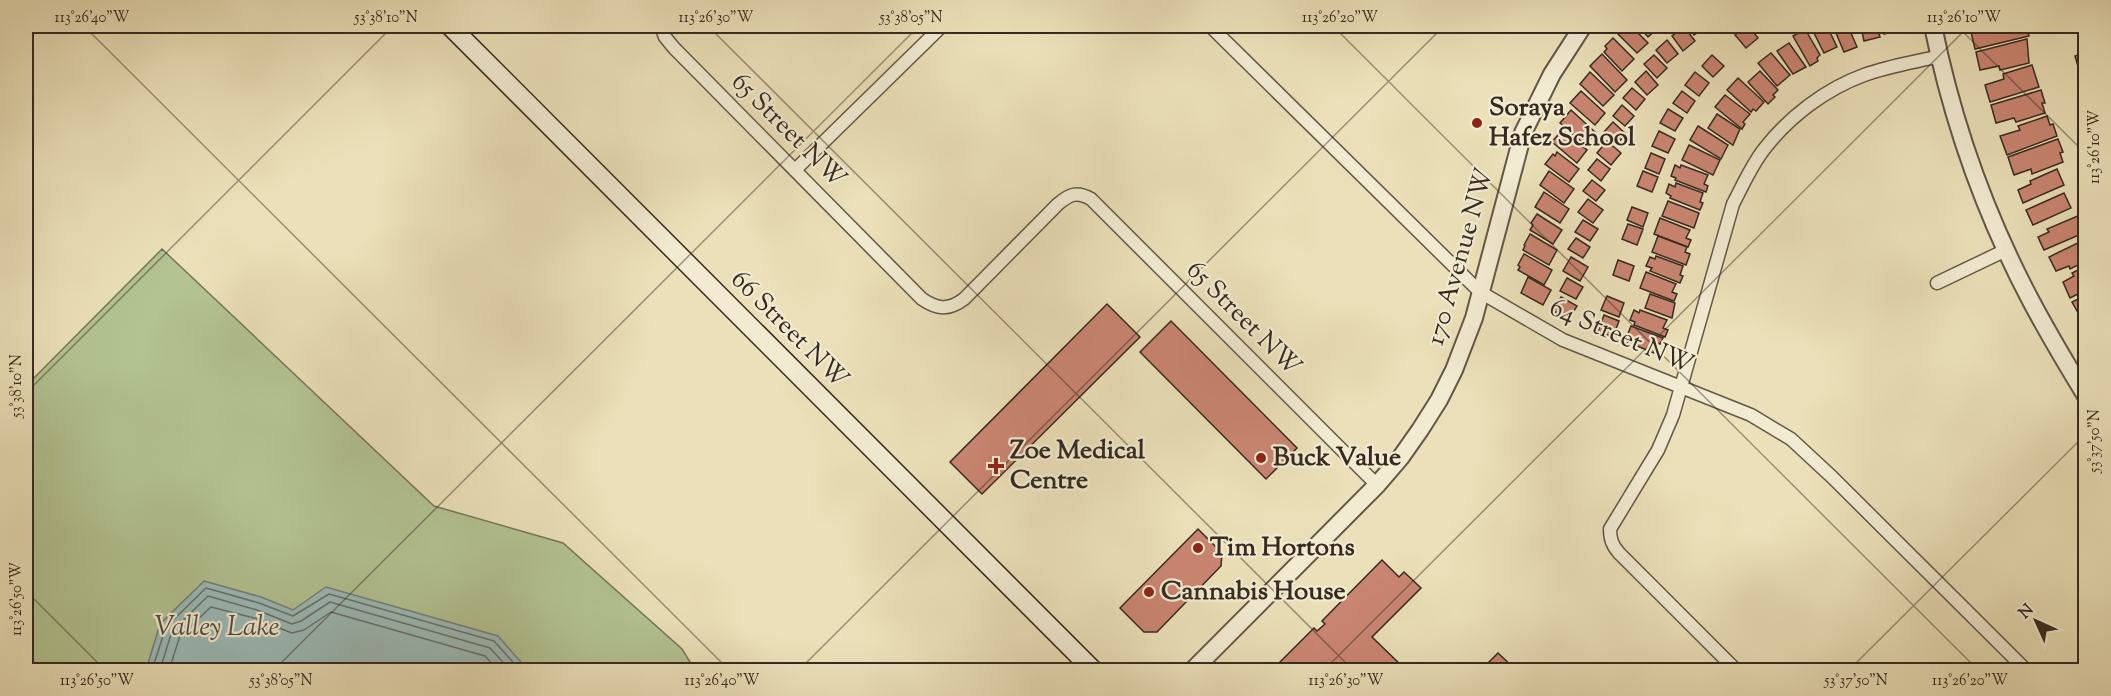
<svg xmlns="http://www.w3.org/2000/svg" width="2111" height="696" viewBox="0 0 2111 696" font-family="'Sorts Mill Goudy',serif">
<style>
.green{fill:#b3c392;stroke:#747659;stroke-width:1.5}
.water{fill:#9cbbb9;stroke:#73817c;stroke-width:1.5}
.lines{fill:none;stroke-linecap:round;stroke-linejoin:round}
.shore{stroke:#69726c;stroke-width:1.5}
.building{fill:#ca8572;stroke:#362a20;stroke-width:1.5}
.minor-casing{stroke:#635846;stroke-width:15}
.tertiary-casing{stroke:#635846;stroke-width:20}
.secondary-casing{stroke:#362a20;stroke-width:21}
.minor{stroke:#f2ebd2;stroke-width:12}
.tertiary{stroke:#f2ebd2;stroke-width:16}
.secondary{stroke:#f2ebd2;stroke-width:18}
.ticks{fill:none;stroke:#362a20;stroke-width:1.5;stroke-opacity:0.45}
.poi-dot{fill:#8f2418;stroke:#f2ebd2;stroke-width:2}
.labels{text-anchor:middle;dominant-baseline:central;stroke-width:4.5;stroke-linejoin:round;paint-order:stroke}
.poi-label{font-size:26px;font-weight:bold;fill:#362a20;stroke:#f2ebd2;text-anchor:start}
.street-label{font-size:26px;fill:#362a20;stroke:#f2ebd2}
.water-label{font-size:27px;font-style:italic;fill:#504e46;stroke:#f2ebd2}
.neatline{fill:none;stroke:#362a20;stroke-width:2}
.ticks-label{font-size:15px;text-anchor:middle;fill:#362a20}
</style>
<rect width="100%" height="100%" fill="#ebe0b9"/>
<filter id="stains"><feTurbulence type="fractalNoise" baseFrequency=".00333" numOctaves="4"/><feColorMatrix values="0 0 0 0 .2 0 0 0 0 .09 0 0 0 0 .02 0 0 0 .5 -.17"/></filter>
<radialGradient id="worn" r=".72"><stop offset=".6" stop-color="#630" stop-opacity="0"/><stop offset="1" stop-color="#630" stop-opacity=".3"/></radialGradient>
<path class="green" d="M162 249 434 506 563 543 682 649 695 670H26V386Z"/>
<path class="water" d="M204 581 261 597 293 610 326 587 498 636 528 670H146L160 624Z"/>
<g class="lines">
<g class="shore">
<path d="M152 670 166 627 206 588 259 603 293 616 329 594 494 641 520 670"/>
<path d="M160 670 172 631 208 596 257 610 292 624 301 621 330 602 490 648 510 670"/>
<path d="M169 670 180 636 211 607 254 618 292 633 304 630 331 612 485 656 498 670"/>
</g>
</g>
<g class="building">
<path d="M1620 26H1631L1648 43 1637 53 1615 31Z"/>
<path d="M1638 26H1658L1659 27 1648 37Z"/>
<path d="M1688 26H1705L1706 27 1694 35Z"/>
<path d="M1748 26 1758 38 1746 48 1735 35Z"/>
<path d="M1813 26H1827L1837 47 1824 53 1811 27Z"/>
<path d="M1833 26H1848L1857 47 1844 52Z"/>
<path d="M1856 26H1877L1880 37 1864 41 1861 27 1856 28Z"/>
<path d="M1882 26H1898L1899 30 1884 34Z"/>
<path d="M1984 26H2026L2029 36 1975 49 1971 32 1985 29Z"/>
<path d="M2086 26V49L2084 50 2076 28Z"/>
<path d="M1684 27 1695 41 1683 51 1672 36Z"/>
<path d="M1805 29 1820 55 1817 58 1818 61 1810 66 1793 36Z"/>
<path d="M1613 38 1634 59 1622 71 1604 52 1607 49 1605 46Z"/>
<path d="M2027 39 2029 63 2000 70 1999 66 1980 70 1976 52Z"/>
<path d="M1667 40 1678 54 1667 63 1656 50Z"/>
<path d="M1789 43 1806 67 1793 74 1777 51Z"/>
<path d="M1771 53 1790 75 1777 86 1758 63Z"/>
<path d="M2086 53V79L2082 80 2075 56Z"/>
<path d="M1602 54 1627 80 1615 92 1590 66Z"/>
<path d="M1654 55 1667 68 1657 78 1644 64Z"/>
<path d="M1712 55 1724 66 1713 77 1702 66Z"/>
<path d="M2032 65 2039 87 1990 102 1985 85 2004 79 2003 74Z"/>
<path d="M1646 71 1658 85 1647 95 1635 82Z"/>
<path d="M1760 71 1778 90 1773 95 1775 97 1768 104 1748 82Z"/>
<path d="M1590 72 1614 95 1603 106 1580 84Z"/>
<path d="M1695 72 1709 83 1699 96 1685 85Z"/>
<path d="M1738 78 1764 102 1756 111 1753 109 1751 112 1727 90Z"/>
<path d="M1632 88 1645 99 1636 110 1623 98Z"/>
<path d="M2041 90 2045 103H2042L2045 113 2016 122 2014 118 1996 123 1991 105Z"/>
<path d="M1581 91 1605 113 1595 125 1570 103Z"/>
<path d="M1682 91 1695 101 1687 113 1673 103Z"/>
<path d="M1725 95 1750 114 1743 122 1745 124 1742 129 1715 107Z"/>
<path d="M1622 105 1634 116 1625 126 1613 116Z"/>
<path d="M1668 109 1683 118 1675 131 1660 123Z"/>
<path d="M1571 110 1596 133 1585 145 1560 123Z"/>
<path d="M1717 114 1740 129 1733 145 1708 128Z"/>
<path d="M2047 116 2050 125 2053 124 2057 136 2007 155 2000 136 2020 130 2018 126Z"/>
<path d="M1613 122 1626 134 1617 144 1604 132Z"/>
<path d="M1698 126 1728 145 1721 159 1690 140Z"/>
<path d="M1562 130 1587 150 1577 163 1552 142Z"/>
<path d="M1659 131 1675 139 1668 153 1652 146Z"/>
<path d="M2058 139 2063 152 2060 153 2063 162 2032 174 2031 169 2014 175 2008 157Z"/>
<path d="M1607 141 1621 153 1611 165 1597 153Z"/>
<path d="M1689 145 1720 160 1713 175 1682 160Z"/>
<path d="M1557 152 1579 169 1569 182 1545 164 1553 154 1555 156Z"/>
<path d="M1651 153 1665 159 1659 174 1645 168Z"/>
<path d="M1597 159 1610 169 1601 181 1588 170Z"/>
<path d="M1675 165 1680 168 1681 165 1708 175 1704 184 1708 186 1706 192 1675 180 1676 178 1671 176Z"/>
<path d="M2057 169 2064 185 2023 203 2018 190 2031 184 2030 181Z"/>
<path d="M1549 171 1574 189 1564 203 1540 185Z"/>
<path d="M1643 171 1658 177 1652 192 1637 186Z"/>
<path d="M1592 180 1605 190 1596 201 1583 191Z"/>
<path d="M1676 183 1703 193 1700 202 1703 203 1700 210 1670 198 1671 196 1666 193 1669 184 1675 187Z"/>
<path d="M1544 192 1569 209 1560 223 1535 207Z"/>
<path d="M2064 193 2071 208 2033 225 2026 210Z"/>
<path d="M1588 199 1603 210 1593 223 1578 212Z"/>
<path d="M1668 201 1699 213 1694 228 1662 216Z"/>
<path d="M1632 207 1648 213 1643 227 1627 220Z"/>
<path d="M1537 214 1562 230 1553 244 1530 230 1533 225 1531 223Z"/>
<path d="M2080 215 2086 227V232L2044 250 2038 237 2049 232 2047 229Z"/>
<path d="M1660 218 1690 230 1686 238 1691 240 1688 247 1654 234Z"/>
<path d="M1583 220 1598 229 1590 241 1575 232Z"/>
<path d="M1628 224 1643 229 1637 245 1622 239Z"/>
<path d="M1530 234 1557 250 1549 265 1523 250 1525 246 1524 245Z"/>
<path d="M1658 236 1687 247 1685 252 1690 254 1686 265 1652 252Z"/>
<path d="M1576 238 1590 247 1583 258 1568 249Z"/>
<path d="M2086 239V261L2070 269 2069 266 2056 271 2049 257Z"/>
<path d="M1524 254 1552 270 1544 285 1518 270 1520 267 1518 265Z"/>
<path d="M1656 256 1683 266 1680 275 1683 276 1680 283 1650 271 1652 268 1646 266 1650 257 1655 259Z"/>
<path d="M1571 257 1588 267 1580 281 1563 271Z"/>
<path d="M1618 260 1634 266 1629 281 1613 275Z"/>
<path d="M2086 266V290L2070 298 2063 282 2074 276 2072 273Z"/>
<path d="M1646 272 1676 284 1672 292 1677 294 1674 301 1640 288Z"/>
<path d="M1528 277 1551 290 1543 305 1521 293Z"/>
<path d="M1567 278 1583 287 1576 299 1560 291Z"/>
<path d="M1650 294 1675 303 1672 318 1645 308Z"/>
<path d="M2086 295V315L2081 318 2072 302Z"/>
<path d="M1607 296 1624 303 1619 317 1601 310Z"/>
<path d="M1561 297 1577 306 1569 319 1553 311Z"/>
<path d="M1107 304 1140 337 982 494 950 462Z"/>
<path d="M1634 310 1639 313 1640 310 1667 320 1663 328 1668 330 1665 337 1634 325 1635 322 1630 320Z"/>
<path d="M1604 315 1619 321 1613 337 1598 331Z"/>
<path d="M1171 321 1297 448 1266 479 1140 352Z"/>
<path d="M1631 326 1663 338 1660 344 1657 343 1654 353 1625 341Z"/>
<path d="M1198 529 1222 553 1221 566 1157 632H1144L1120 608Z"/>
<path d="M1382 560 1399 577 1404 572 1421 588 1372 637 1406 670H1272L1314 628 1317 631 1325 624 1322 621Z"/>
<path d="M1498 653 1516 670H1495L1488 663Z"/>
<path d="M1473 664 1480 670H1467Z"/>
<path d="M1488 664 1494 670H1481Z"/>
</g>
<g class="lines">
<g class="minor-casing">
<g id="minor">
<path d="M661 26 665 37 674 48 922 299C937 309 948 311 964 299L1058 204C1070 194 1077 191 1091 199L1377 485"/>
<path d="M1210 26 1480 292 1563 340 1751 415 1791 439 1832 477 2026 670"/>
<path d="M795 170 942 26"/>
<path d="M1937 283 2006 250"/>
<path d="M1736 670 1619 553C1612 545 1610 539 1610 529L1658 450 1673 415 1733 204C1743 185 1752 164 1765 148 1790 116 1826 89 1864 75 1888 66 1915 62 1940 56"/>
</g>
</g>
<g class="tertiary-casing">
<g id="tertiary">
<path d="M1933 26C1952 120 1986 216 2031 301 2048 333 2067 365 2086 396"/>
<path d="M1193 670 1377 485 1401 457 1420 430 1439 400 1454 370 1474 318 1523 133 1552 74 1583 26"/>
</g>
</g>
<g class="secondary-casing">
<path id="secondary" d="M450 26 1093 670"/>
</g>
<use href="#minor" class="minor"/>
<use href="#tertiary" class="tertiary"/>
<use href="#secondary" class="secondary"/>
</g>
<path class="ticks" d="M84 26 729 670M708 26 1353 670M1333 26 1978 670M1957 26 2086 154M26 393 393 26M26 591 105 670M274 670 919 26M799 670 1444 26M1324 670 1969 26M1849 670 2086 434"/>
<g class="poi-dot">
<circle cx="1477" cy="123" r="6"/>
<circle cx="1261" cy="458" r="6"/>
<path d="M993 457h6v6h6v6h-6v6h-6v-6h-6v-6h6z"/>
<circle cx="1198" cy="548" r="6"/>
<circle cx="1149" cy="592" r="6"/>
</g>
<g class="labels">
<g class="poi-label">
<text x="1489" y="108">Soraya<tspan x="1489" dy="30">Hafez School</tspan></text>
<text x="1010" y="451">Zoe Medical<tspan x="1010" dy="30">Centre</tspan></text>
<text x="1273" y="458">Buck Value</text>
<text x="1210" y="548">Tim Hortons</text>
<text x="1161" y="592">Cannabis House</text>
</g>
<g class="street-label">
<text transform="translate(788 131) rotate(45)">65 Street NW</text>
<text transform="translate(1461 257) rotate(-74)">170 Avenue NW</text>
<text transform="translate(1243 319) rotate(45)">65 Street NW</text>
<text transform="translate(789 330) rotate(45)">66 Street NW</text>
<text transform="translate(1621 337) rotate(23)">64 Street NW</text>
</g>
<g class="water-label">
<text x="217" y="628">Valley Lake</text>
</g>
</g>
<rect width="2111" height="696" fill="none" stroke="#ebe0b9" stroke-width="66"/>
<g transform="translate(2036 621) rotate(315)" stroke="#f2ebd2" stroke-width="4.5" paint-order="stroke">
<path d="M0-4.5L10 22L0 15L-10 22Z" fill="#362a20"/>
<text y="-9" font-size="16" font-weight="bold" text-anchor="middle" fill="#362a20">N</text>
</g>
<rect x="33" y="33" width="2045" height="630" class="neatline"/>
<g class="ticks-label">
<text x="92" y="22">113°26'40"W</text>
<text x="386" y="22">53°38'10"N</text>
<text x="716" y="22">113°26'30"W</text>
<text x="911" y="22">53°38'05"N</text>
<text x="1340" y="22">113°26'20"W</text>
<text x="1964" y="22">113°26'10"W</text>
<text transform="translate(2094 147) rotate(-90)" y="5">113°26'10"W</text>
<text transform="translate(16 386) rotate(-90)" y="5">53°38'10"N</text>
<text transform="translate(2094 441) rotate(-90)" y="5">53°37'50"N</text>
<text transform="translate(16 599) rotate(-90)" y="5">113°26'50"W</text>
<text x="97" y="685">113°26'50"W</text>
<text x="281" y="685">53°38'05"N</text>
<text x="722" y="685">113°26'40"W</text>
<text x="1346" y="685">113°26'30"W</text>
<text x="1856" y="685">53°37'50"N</text>
<text x="1970" y="685">113°26'20"W</text>
</g>
<rect width="100%" height="100%" filter="url(#stains)"/>
<rect width="100%" height="100%" fill="url(#worn)"/>
</svg>
